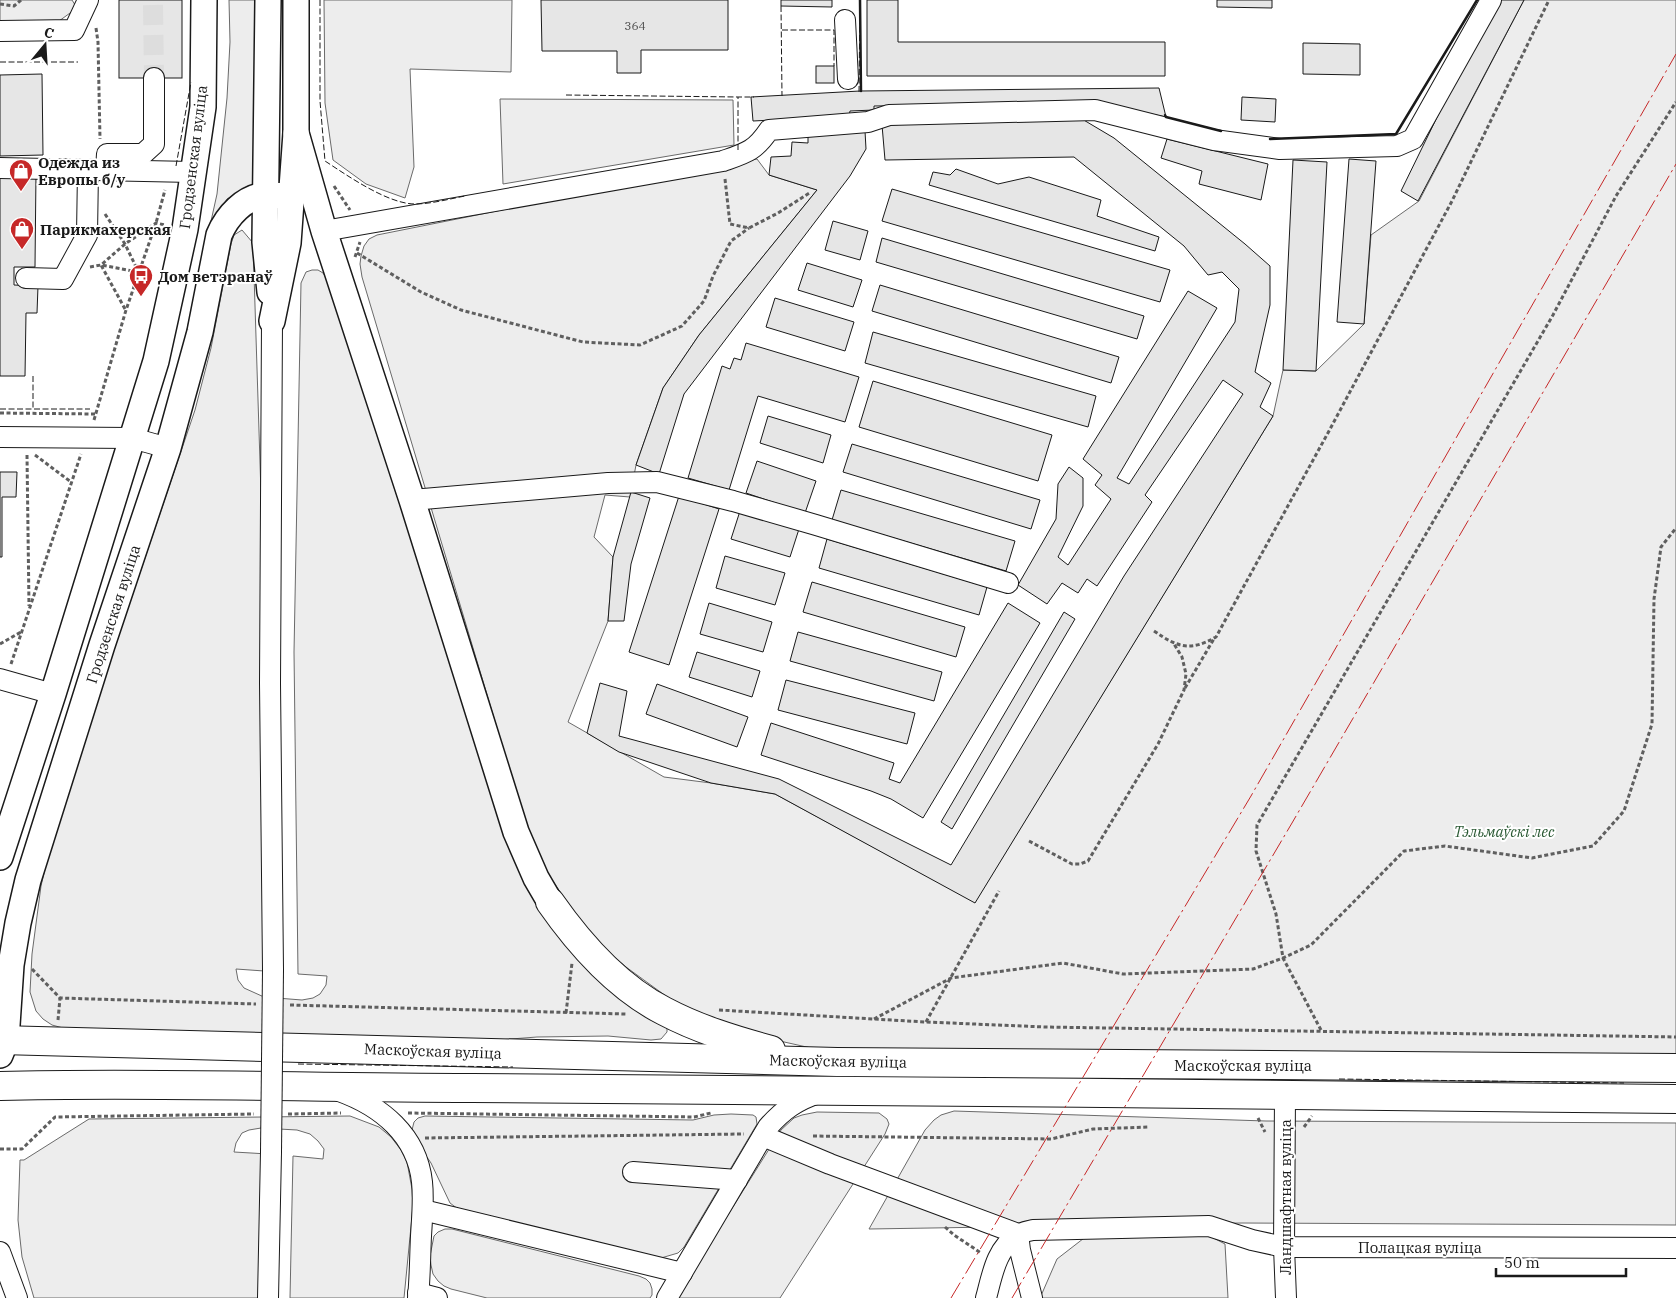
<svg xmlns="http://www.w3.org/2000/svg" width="1676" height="1298" viewBox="0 0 1676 1298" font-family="'IBM Plex Serif',serif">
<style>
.built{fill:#ededed;stroke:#6a6a6a}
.building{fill:#e6e6e6;stroke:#1a1a1a}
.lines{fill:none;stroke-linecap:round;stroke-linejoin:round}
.minor-tunnel{stroke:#ddd;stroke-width:20;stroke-dasharray:20 10;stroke-linecap:butt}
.minor-casing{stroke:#1a1a1a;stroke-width:22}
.major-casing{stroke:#1a1a1a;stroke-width:28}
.highway-casing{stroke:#1a1a1a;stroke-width:30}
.path{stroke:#5f5f5f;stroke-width:3;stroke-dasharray:4 2.5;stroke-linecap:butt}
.minor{stroke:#fff;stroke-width:20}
.major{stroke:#fff;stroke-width:25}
.highway{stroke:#fff;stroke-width:28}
.minor-bridge-casing{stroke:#1a1a1a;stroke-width:22;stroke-linecap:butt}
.minor-bridge{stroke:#fff;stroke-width:20}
.fence{stroke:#1a1a1a;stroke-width:1;stroke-dasharray:6 2.5;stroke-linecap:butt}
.wall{stroke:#1a1a1a;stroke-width:2.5}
.power{stroke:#c62828;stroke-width:1;stroke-dasharray:18 4 2.5 4;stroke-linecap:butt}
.labels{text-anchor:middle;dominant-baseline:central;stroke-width:4;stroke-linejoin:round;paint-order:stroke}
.number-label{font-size:12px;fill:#4d4d4d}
.street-label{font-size:15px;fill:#1a1a1a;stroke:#fff}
.poi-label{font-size:15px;font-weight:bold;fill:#1a1a1a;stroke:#fff;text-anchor:start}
.park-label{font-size:15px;font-style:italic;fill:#2b5a34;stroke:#fff}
</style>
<rect width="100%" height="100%" fill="#fff"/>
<g class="built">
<path d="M0 0H72L77 8 59 21 0 22Z"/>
<path d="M229 0H267L262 183 237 194 227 199 220 210 179 366 217 194 227 98 230 42Z"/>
<path d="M324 0H512L511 72 410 69 414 167 405 198 366 184 333 160 325 103Z"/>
<path d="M1524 0H1676V1057L843 1050 811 1048 753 1035 724 1025 670 999 626 967 603 948 582 924 550 877 536 852 526 825 362 277 360 264 361 256 364 246 369 239 377 235 757 159 769 175 817 190 699 335 663 388 636 465 630 497 605 495 594 537 613 557 608 621 568 722 664 777 711 783 775 794 975 902 1273 416 1283 370 1316 371 1364 324 1371 235 1419 201Z"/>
<path d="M500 99 733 100 734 145 503 184Z"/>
<path d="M242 230 253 243 265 619 264 971 236 969 238 980 244 988 264 997 302 1000 313 998 320 994 326 985 327 976 298 974 297 893 294 652 301 283 306 272 312 270H318L323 273 327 279 511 849 667 1028V1032L661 1039 651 1040 608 1036 537 1037 472 1042 63 1028 52 1025 43 1019 36 1011 30 992 32 954 41 886 56 821 195 410 211 348 231 244 234 235Z"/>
<path d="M954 1111 1266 1121 1676 1123V1225L1242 1223 869 1229 925 1130 934 1120 941 1115Z"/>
<path d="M817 1112 879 1113 887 1119 889 1124 885 1134 780 1298H676L781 1130 794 1118 802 1115Z"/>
<path d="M731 1114 753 1115 756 1117 757 1124 684 1247 678 1253 661 1258 458 1209 450 1203 431 1163 411 1134 414 1122 418 1118 425 1116 693 1120 714 1115Z"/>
<path d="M350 1116 379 1127 391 1137 401 1150 407 1162 412 1189 413 1206 404 1298H290L293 1156 323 1159 324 1149 318 1141 310 1134 297 1130 261 1128 249 1130 242 1133 236 1143 234 1152 268 1154 259 1298H34L22 1257 18 1220 20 1160H24L89 1119Z"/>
<path d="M445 1229H452L639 1276 646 1279 650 1283 652 1289V1295L650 1298H487L451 1289 444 1286 438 1281 433 1274 431 1265 430 1256 434 1236 438 1232Z"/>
<path d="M1198 1230 1225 1244 1228 1298H1040L1057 1259 1088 1235Z"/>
</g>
<g class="building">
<rect x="119" y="0" width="63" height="78"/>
<path d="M541 0H728V50H641V73H617V51H542Z"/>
<path d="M781 0H832V7L781 6Z"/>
<path d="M867 0H898V42H1165V76H867Z"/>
<path d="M1217 0H1272V8L1217 7Z"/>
<path d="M1496 0H1524L1418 201 1401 191 1485 19Z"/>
<path d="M1303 43 1360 44V75L1303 74Z"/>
<rect x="816" y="66" width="18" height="17"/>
<path d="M42 74 43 155 0 156V75Z"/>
<path d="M1159 88 1166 117 1093 103 874 106V110L850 111 849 116 753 121 751 97 860 91Z"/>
<path d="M1242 97 1276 99 1275 122 1241 120Z"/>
<path d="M1082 119 1114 138 1245 244 1270 266V305L1255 372 1271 383 1260 407 1273 416 975 903 775 794 711 783 619 752 587 733 600 683 627 691 619 736 779 779 951 865 1124 576 1243 394 1223 380 1145 495 1152 502 1097 586 1087 579 1078 593 1062 583 1047 604 1018 585 1056 519 1058 484 1069 467 1083 478V506L1058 557 1068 565 1111 499 1095 485 1102 475 1083 459 1188 291 1217 308 1117 478 1129 484 1235 322 1239 289 1222 272 1208 275 1184 246 1074 157 885 160 882 125Z"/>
<path d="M865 131 866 149 850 176 684 394 659 474 636 465 663 388 699 335 817 190 769 175 771 157 791 156 792 142 808 143V134Z"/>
<path d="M1167 139 1268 164 1261 200 1199 184 1202 171 1161 158Z"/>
<path d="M1349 159 1376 161 1364 324 1337 322Z"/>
<path d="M1293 160 1327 162 1316 371 1283 370Z"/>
<path d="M956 169 998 184 1029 177 1101 200 1097 216 1159 237 1155 251 929 185 933 172 950 175Z"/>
<path d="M0 173H36L35 267H14V285L38 286 37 313H26L25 376H0Z"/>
<path d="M892 189 1170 270 1160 302 882 221Z"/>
<path d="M833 221 868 231 860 260 825 250Z"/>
<path d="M882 238 1144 316 1137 339 876 262Z"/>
<path d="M807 263 862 280 853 307 798 290Z"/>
<path d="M880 285 1119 357 1111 383 872 311Z"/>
<path d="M775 298 854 322 845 351 766 327Z"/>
<path d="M873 332 1096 396 1088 427 865 363Z"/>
<path d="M746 343 859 377 845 422 758 396 729 490 688 478 722 366 730 369 734 358 741 360Z"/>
<path d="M873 381 1052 435 1038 481 859 427Z"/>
<path d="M768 416 831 435 823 463 760 443Z"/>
<path d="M852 444 1040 500 1031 529 843 472Z"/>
<path d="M757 461 816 481 805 513 746 493Z"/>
<path d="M0 472H17L16 497H2V557H0Z"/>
<path d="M841 490 1015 541 1006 571 832 520Z"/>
<path d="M631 492 650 498 631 564 624 621H608L613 557Z"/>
<path d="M679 496 719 509 669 665 629 652Z"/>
<path d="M740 511 799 529 790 557 731 539Z"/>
<path d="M827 539 987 587 979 615 819 568Z"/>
<path d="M725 556 785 573 775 605 716 588Z"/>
<path d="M812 582 965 627 956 657 803 612Z"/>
<path d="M709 603 772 622 763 652 700 634Z"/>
<path d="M1008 603 1040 623 923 818 891 799 871 791 761 755 771 723 894 763 889 779 900 783Z"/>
<path d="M1064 612 1075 619 952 829 941 822Z"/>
<path d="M798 632 942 672 934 701 790 661Z"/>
<path d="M697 652 760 671 752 697 689 677Z"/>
<path d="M786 680 915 713 907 744 778 710Z"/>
<path d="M657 684 748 717 737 747 646 714Z"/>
</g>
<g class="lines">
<path class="minor-tunnel" d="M153 5 154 78"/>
<g class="minor-casing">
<g id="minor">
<path d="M845 20 848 79"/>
<path d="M0 31 74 30 88 0"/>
<path d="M0 168 192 172"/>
<path d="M106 170 107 154H143L154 144V78"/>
<path d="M324 231 723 161C746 153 755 151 769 130L868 122 889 115 1095 110 1214 140 1280 149 1397 146 1413 139 1491 0"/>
<path d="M26 278 63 279 87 235 88 170"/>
<path d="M272 321 270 683 273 970"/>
<path d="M0 437 132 438 168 448"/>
<path d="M412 500 608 483 657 482 733 501 816 525 1008 583"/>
<path d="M0 679 53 694"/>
<path d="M339 1091C381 1106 417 1135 422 1182 424 1200 422 1218 421 1236 420 1257 420 1278 418 1298"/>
<path d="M1285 1095 1284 1247 1286 1298"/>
<path d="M763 1136 830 1164 1018 1234 1020 1250 1032 1298"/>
<path d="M633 1172 737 1180"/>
<path d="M423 1210 682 1273"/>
<path d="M0 1252 17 1298"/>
<path d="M418 1293 437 1298"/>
<path d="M268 1298 271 1152"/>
<path d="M667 1298 768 1127C783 1110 797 1100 819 1093"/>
<path d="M986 1298C992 1276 996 1248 1018 1235 1022 1232 1028 1231 1033 1230L1209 1226 1252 1240 1284 1247 1676 1248"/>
</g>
</g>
<g class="major-casing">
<g id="major">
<path d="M268 0 265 242 270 292"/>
<path d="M296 133 324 231 412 500 516 832 536 878 550 902"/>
<path d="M272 321 288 243 296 133V0"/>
<path d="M0 857 53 694 156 361 185 229 203 107 204 0"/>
<path d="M0 1055 6 1040 11 965 18 923 28 880 102 645 168 448 200 332 219 235C227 216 244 197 266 195 274 195 283 196 291 196"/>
</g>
</g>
<g class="highway-casing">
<g id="highway">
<path d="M550 902C580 945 617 987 664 1011 698 1029 734 1040 771 1050"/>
<path d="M0 1040 837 1062 1676 1068"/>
<path d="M0 1086C157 1082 315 1088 472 1088 873 1090 1275 1095 1676 1099"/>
</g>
</g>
<g class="path">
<path d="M0 4 14 6 21 0"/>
<path d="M96 28 98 42 100 139"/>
<path d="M725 179 730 224 749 228 778 213 811 192"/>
<path d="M334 186 350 210"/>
<path d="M105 214 125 244 138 271"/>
<path d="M357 253 421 292 461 310 583 342 640 345 682 326 704 301 713 276 731 241 749 228"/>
<path d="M355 257 360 242"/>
<path d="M90 267 101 265 138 272"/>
<path d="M125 309 101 265 125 244 156 223 165 225"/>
<path d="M0 413 96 414"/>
<path d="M94 420 126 310 156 223 165 190"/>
<path d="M27 455 29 606"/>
<path d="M35 455 71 482"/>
<path d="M1154 631C1177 647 1190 652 1216 637L1329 431 1452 201 1549 0"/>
<path d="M0 644 21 632"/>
<path d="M11 664 81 454"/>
<path d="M1185 688 1215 637"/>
<path d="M1029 841 1072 864H1080L1088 861 1158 744 1184 690 1186 674 1182 657 1174 644"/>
<path d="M32 969 60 998 256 1004"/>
<path d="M290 1005 626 1014"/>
<path d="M719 1010 926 1022 1045 1027 1676 1037"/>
<path d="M566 1013 572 963"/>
<path d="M874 1019 951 978 1063 963 1123 974 1253 969 1283 958 1311 945 1404 851 1445 846 1532 858 1593 846 1624 811 1652 724 1654 599 1661 547 1676 528"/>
<path d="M58 1020 60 998"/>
<path d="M926 1022 999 891"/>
<path d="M1321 1030 1283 958 1276 914 1256 851 1257 825 1553 315 1616 196 1676 102"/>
<path d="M408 1113 694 1117 711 1113"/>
<path d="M288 1114 341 1113"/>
<path d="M1258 1118 1265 1132"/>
<path d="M1304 1127 1312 1116"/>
<path d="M813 1136 1051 1139 1093 1129 1148 1127"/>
<path d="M425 1138 744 1134"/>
<path d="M0 1149H22L55 1117 254 1114"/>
<path d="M945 1227 954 1235 981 1253"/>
</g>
<use href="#minor" class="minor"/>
<use href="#major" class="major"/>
<use href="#highway" class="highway"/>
<g class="minor-bridge-casing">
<path id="minor-bridge" d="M271 1152 273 970"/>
</g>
<use href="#minor-bridge" class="minor-bridge"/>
<g class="fence">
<path d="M320 0V101L325 161C348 176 388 204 415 204 431 204 449 199 465 196"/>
<path d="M781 6 782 96"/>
<path d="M782 30H834V66"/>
<path d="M0 62H78"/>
<path d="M859 92 860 0"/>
<path d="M566 95 738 97"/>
<path d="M738 150V97H754"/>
<path d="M176 166 191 82"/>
<path d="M33 376V409"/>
<path d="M0 409H90"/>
<path d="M298 1064 513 1067"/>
<path d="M1339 1079 1624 1083"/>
</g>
<g class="wall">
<path d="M860 0 861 91"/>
<path d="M1165 115 1166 117 1221 131"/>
<path d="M1270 139 1396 134 1477 0"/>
</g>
<g class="power">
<path d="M951 1298 1251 796 1676 54"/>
<path d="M1012 1298 1292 823 1676 164"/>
</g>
</g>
<defs>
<g id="shop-pin" transform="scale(1.25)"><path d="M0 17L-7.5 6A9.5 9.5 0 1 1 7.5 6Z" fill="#c62828" stroke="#fff"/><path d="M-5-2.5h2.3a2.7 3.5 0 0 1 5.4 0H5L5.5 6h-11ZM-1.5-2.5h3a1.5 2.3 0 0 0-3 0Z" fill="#fff"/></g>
<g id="bus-pin" transform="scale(1.25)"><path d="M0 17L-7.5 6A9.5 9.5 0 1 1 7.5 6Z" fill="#c62828" stroke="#fff"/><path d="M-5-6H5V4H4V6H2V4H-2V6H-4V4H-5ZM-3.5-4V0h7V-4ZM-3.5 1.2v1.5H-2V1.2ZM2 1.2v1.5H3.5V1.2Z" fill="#fff"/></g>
</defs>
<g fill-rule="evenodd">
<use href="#shop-pin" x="21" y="171"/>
<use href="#shop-pin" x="22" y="229"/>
<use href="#bus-pin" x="141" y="276"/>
</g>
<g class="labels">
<g class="number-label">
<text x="635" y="25">364</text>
</g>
<g class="street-label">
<text transform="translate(193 157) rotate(-83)">Гродзенская вуліца</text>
<text transform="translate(113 614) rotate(-72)">Гродзенская вуліца</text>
<text transform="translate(433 1051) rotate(2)">Маскоўская вуліца</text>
<text transform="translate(838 1061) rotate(1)">Маскоўская вуліца</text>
<text x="1243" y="1065">Маскоўская вуліца</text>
<text transform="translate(1285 1197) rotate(-90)">Ландшафтная вуліца</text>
<text x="1420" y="1247">Полацкая вуліца</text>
</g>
<g class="poi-label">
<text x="38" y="162">Одежда из<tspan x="38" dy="17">Европы б/у</tspan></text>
<text x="40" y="229">Парикмахерская</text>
<text x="158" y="276">Дом ветэранаў</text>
</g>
<g class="park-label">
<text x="1504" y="831">Тэльмаўскі лес</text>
</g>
</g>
<g transform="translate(45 45) rotate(18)" stroke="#ffffff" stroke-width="4" paint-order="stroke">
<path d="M0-4L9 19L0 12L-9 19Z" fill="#1a1a1a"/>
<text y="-8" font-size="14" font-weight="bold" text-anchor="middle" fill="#1a1a1a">С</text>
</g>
<path d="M1496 1268v8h130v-8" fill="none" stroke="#1a1a1a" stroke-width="2.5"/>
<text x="1504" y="1268" font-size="15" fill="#1a1a1a" stroke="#ffffff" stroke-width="4" paint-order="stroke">50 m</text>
</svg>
